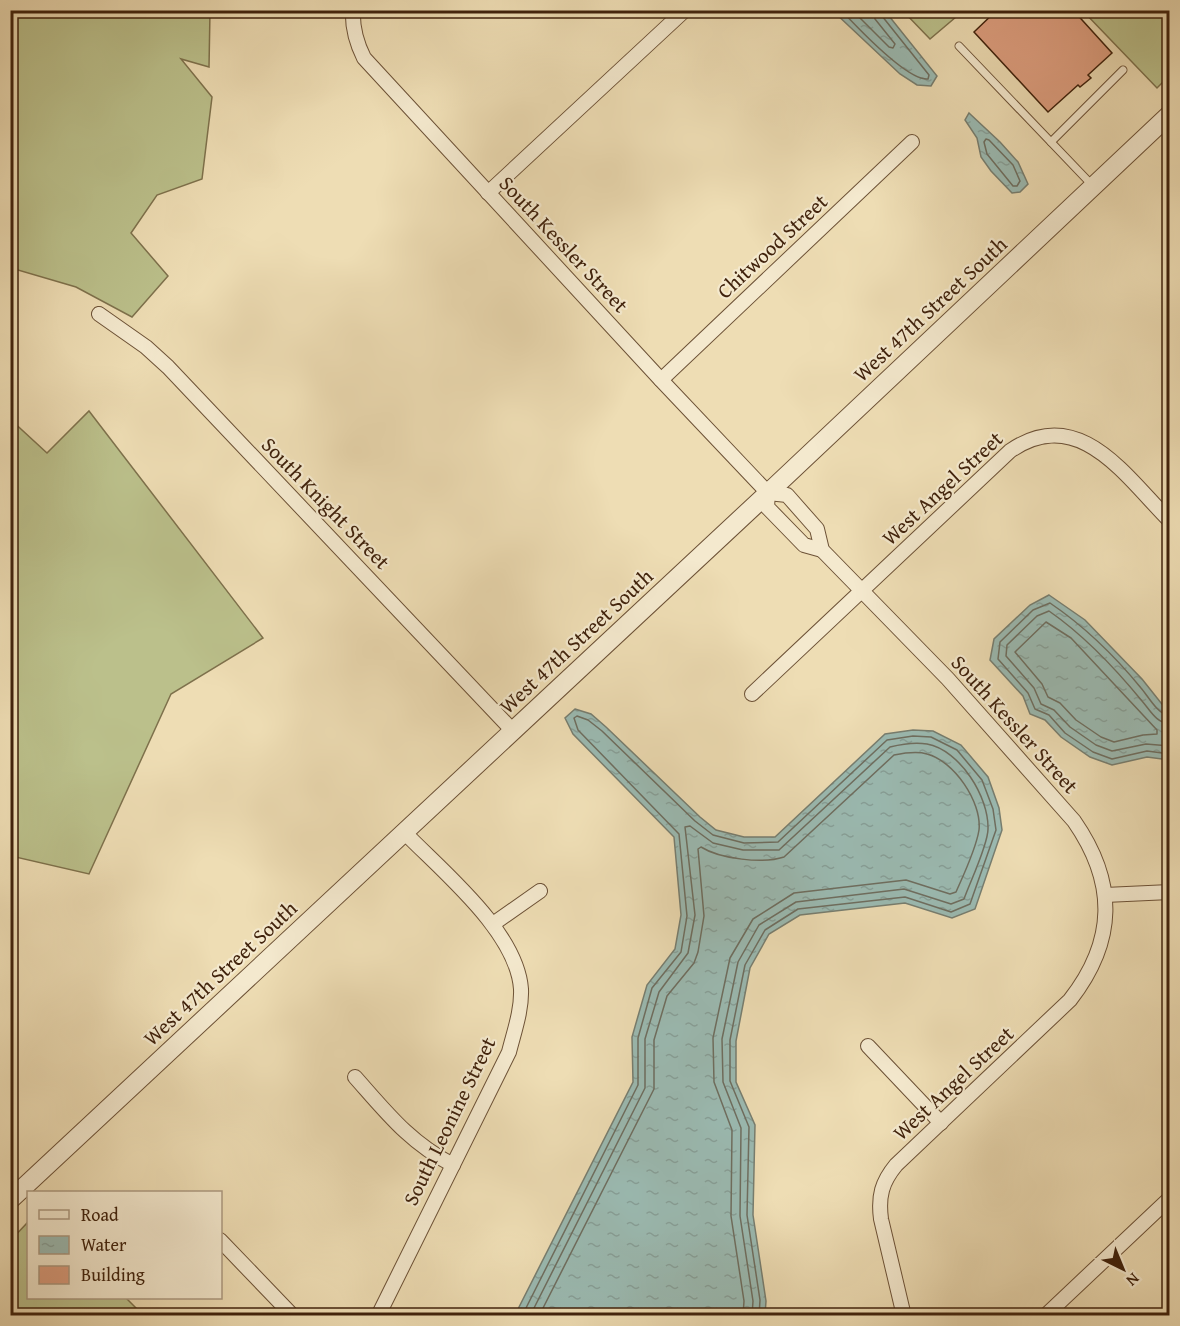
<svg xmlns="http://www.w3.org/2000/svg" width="1180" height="1326" viewBox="0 0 1180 1326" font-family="'Gentium Book Plus',serif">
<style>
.grass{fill:#bbc08b;stroke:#7e714c;stroke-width:1.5}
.water{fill:url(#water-ripples);stroke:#777e70;stroke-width:1.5}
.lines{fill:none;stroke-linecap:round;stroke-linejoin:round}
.shore{stroke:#6e6e60;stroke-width:1.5}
.building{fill:#dd9e7f;stroke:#40220c;stroke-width:1.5}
.service-casing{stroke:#6c5136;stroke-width:9}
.minor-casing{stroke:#6c5136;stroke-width:16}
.tertiary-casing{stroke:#6c5136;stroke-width:20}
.service{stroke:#f4e9ce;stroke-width:7}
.minor{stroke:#f4e9ce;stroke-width:14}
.tertiary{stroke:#f4e9ce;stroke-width:18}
.labels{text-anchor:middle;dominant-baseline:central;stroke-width:4.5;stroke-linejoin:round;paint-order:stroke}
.street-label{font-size:21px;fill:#40220c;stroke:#f4e9ce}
</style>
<defs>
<pattern id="water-ripples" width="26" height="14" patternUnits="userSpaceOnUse" patternTransform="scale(1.5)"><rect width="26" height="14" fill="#9bbbb3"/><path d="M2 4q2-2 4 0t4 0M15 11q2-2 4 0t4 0" fill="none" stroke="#87a099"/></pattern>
</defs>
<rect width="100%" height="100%" fill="#eeddb4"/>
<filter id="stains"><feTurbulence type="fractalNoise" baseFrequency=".00333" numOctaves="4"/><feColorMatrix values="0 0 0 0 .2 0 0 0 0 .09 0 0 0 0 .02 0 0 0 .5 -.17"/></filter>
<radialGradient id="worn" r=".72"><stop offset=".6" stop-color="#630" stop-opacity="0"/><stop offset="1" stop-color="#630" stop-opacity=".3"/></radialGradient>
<g class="grass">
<path d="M10 11H210L209 67 181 59 212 97 202 179 157 195 131 233 168 276 132 317 76 287 11 268Z"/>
<path d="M903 11H963L930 39Z"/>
<path d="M1083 11H1169V76L1157 88Z"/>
<path d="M89 411 263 638 171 694 89 874 11 856 10 419 47 453Z"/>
<path d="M28 1222V1298H126L143 1315H11V1240Z"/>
</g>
<g class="water">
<path d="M833 11H885L937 76 931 86 917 85 900 74Z"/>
<path d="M969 113 1000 142 1018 162 1028 184 1020 192 1012 193 991 171 981 157 977 138 965 120Z"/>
<path d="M1049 595 1085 620 1142 679 1169 713V760L1147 757 1112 765 1090 757 1061 737 1045 720 1030 714 1023 696 990 660 994 639 1030 605Z"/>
<path d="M575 709 591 714 606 727 700 817 716 830 744 837H775L885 734 913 730 933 731 961 745 988 777 999 808 1002 830 975 909 952 918 905 903 800 915 769 934 750 968 736 1041V1082L755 1125 753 1215 766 1301 765 1315H515L633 1082 632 1037 647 985 675 949 681 915 674 837 573 734 565 718Z"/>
</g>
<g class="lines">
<g class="shore">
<path d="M841 10C857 27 907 81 928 79L929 75 882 16 881 10"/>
<path d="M852 10 889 47 893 48 895 44 875 19 873 10"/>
<path d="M986 139 989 140 1013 165 1020 181 1017 186H1013L987 154 984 142Z"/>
<path d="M1046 622 1071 638 1157 730V734L1143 735 1114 742 1101 737 1076 720 1060 703 1048 697 1042 684 1015 652Z"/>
<path d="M1170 716C1158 715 1148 696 1141 688 1114 655 1084 626 1050 603L1033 610 1000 642 998 659 1028 693 1035 709 1049 715 1065 733 1093 752 1112 759 1147 751 1170 754"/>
<path d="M1170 724C1156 723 1150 710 1142 701 1115 668 1085 636 1049 611L1037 616 1007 645 1006 656 1034 688 1041 704 1054 710 1070 727 1096 745 1112 751 1146 744 1170 746"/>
<path d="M522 1316 638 1085V1038L652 988 681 952 687 916 679 834 578 730 574 718 577 716 588 720 602 731 695 821 713 835 744 843 778 842 887 740 913 736 931 737 957 750 982 780 993 809 996 830 970 904 951 912 905 897 798 909 765 930 745 965 730 1040V1081L749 1127 747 1215 760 1300 759 1316"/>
<path d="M530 1316 645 1088V1039L659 992 688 953 695 915 685 827 690 826 713 843 743 850H779L890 747C902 744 915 742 927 744 960 750 989 797 988 829 988 845 970 882 964 899L951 904 904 889 796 902 759 925 738 962 722 1039 723 1082 741 1128 740 1216 753 1301 752 1316"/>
<path d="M539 1316 654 1089V1040L667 996 694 963 698 952 704 916 698 849 701 847C720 859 763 864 784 857L894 755C904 753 917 751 927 754 954 761 982 802 979 830 976 849 964 874 956 892L950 894 906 880 794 893 753 919 730 958 713 1038 714 1082 732 1130 731 1216 744 1301 743 1316"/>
</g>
</g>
<path class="building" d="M997 10H1073L1112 53 1088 75 1091 78 1080 87 1078 85 1048 112 974 32Z"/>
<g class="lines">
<g class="service-casing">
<g id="service">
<path d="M959 46 1093 186"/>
<path d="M1051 142 1123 70"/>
</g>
</g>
<g class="minor-casing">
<g id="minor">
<path d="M353 10C352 28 356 42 364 58L661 380 768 493 787 495 817 529 822 550 948 679 1074 821C1117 883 1116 941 1070 1000L896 1165C882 1182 878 1196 881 1219L904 1316"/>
<path d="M488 193 685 10"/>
<path d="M99 314 146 347 168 367 513 731"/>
<path d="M661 380 912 142"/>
<path d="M768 493 767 507 804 545 822 550"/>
<path d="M752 694 1010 451C1079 403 1126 477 1170 521"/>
<path d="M1105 895 1170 892"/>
<path d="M493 924 540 891"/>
<path d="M868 1046 941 1123"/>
<path d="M355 1077C386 1112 410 1143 453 1165"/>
<path d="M220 1240 293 1316"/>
<path d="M378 1316 509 1052C514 1032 522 1010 521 989 517 932 443 872 405 833"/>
<path d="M1045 1316 1170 1198"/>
</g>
</g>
<g class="tertiary-casing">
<path id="tertiary" d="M10 1200 768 493 1170 114"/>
</g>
<use href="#service" class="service"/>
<use href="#minor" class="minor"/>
<use href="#tertiary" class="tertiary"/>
</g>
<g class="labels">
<g class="street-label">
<text transform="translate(564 244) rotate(47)">South Kessler Street</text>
<text transform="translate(772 246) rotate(-43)">Chitwood Street</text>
<text transform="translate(930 309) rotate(-43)">West 47th Street South</text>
<text transform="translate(942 488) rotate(-43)">West Angel Street</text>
<text transform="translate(326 503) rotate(46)">South Knight Street</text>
<text transform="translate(576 641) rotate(-43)">West 47th Street South</text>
<text transform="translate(1015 724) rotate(48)">South Kessler Street</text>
<text transform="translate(220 973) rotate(-43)">West 47th Street South</text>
<text transform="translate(953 1083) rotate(-43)">West Angel Street</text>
<text transform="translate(449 1121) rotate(-64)">South Leonine Street</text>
</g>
</g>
<rect width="1180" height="1326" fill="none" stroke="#eeddb4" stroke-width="36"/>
<rect x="12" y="12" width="1156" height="1302" fill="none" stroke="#40220c" stroke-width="3"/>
<rect x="18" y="18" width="1144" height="1290" fill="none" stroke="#40220c" stroke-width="1.5"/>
<rect x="27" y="1191" width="195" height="108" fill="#f4e9ce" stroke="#ac9980" stroke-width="1.5"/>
<rect x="39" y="1210" width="30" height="9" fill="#f4e9ce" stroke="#ac9980" stroke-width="1.5"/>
<text x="81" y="1221" font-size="18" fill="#40220c">Road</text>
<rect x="39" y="1236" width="30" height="18" fill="url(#water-ripples)" stroke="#ac9980" stroke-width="1.5"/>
<text x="81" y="1251" font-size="18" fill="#40220c">Water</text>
<rect x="39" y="1266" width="30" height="18" fill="#dd9e7f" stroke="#ac9980" stroke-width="1.5"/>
<text x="81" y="1281" font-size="18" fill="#40220c">Building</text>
<g transform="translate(1123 1269) rotate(137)" stroke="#f4e9ce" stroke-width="4.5" paint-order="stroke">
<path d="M0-4.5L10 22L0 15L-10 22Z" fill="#40220c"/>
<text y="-9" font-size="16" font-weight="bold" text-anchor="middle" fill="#40220c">N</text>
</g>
<rect width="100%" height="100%" filter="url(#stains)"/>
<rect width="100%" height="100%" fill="url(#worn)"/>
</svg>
